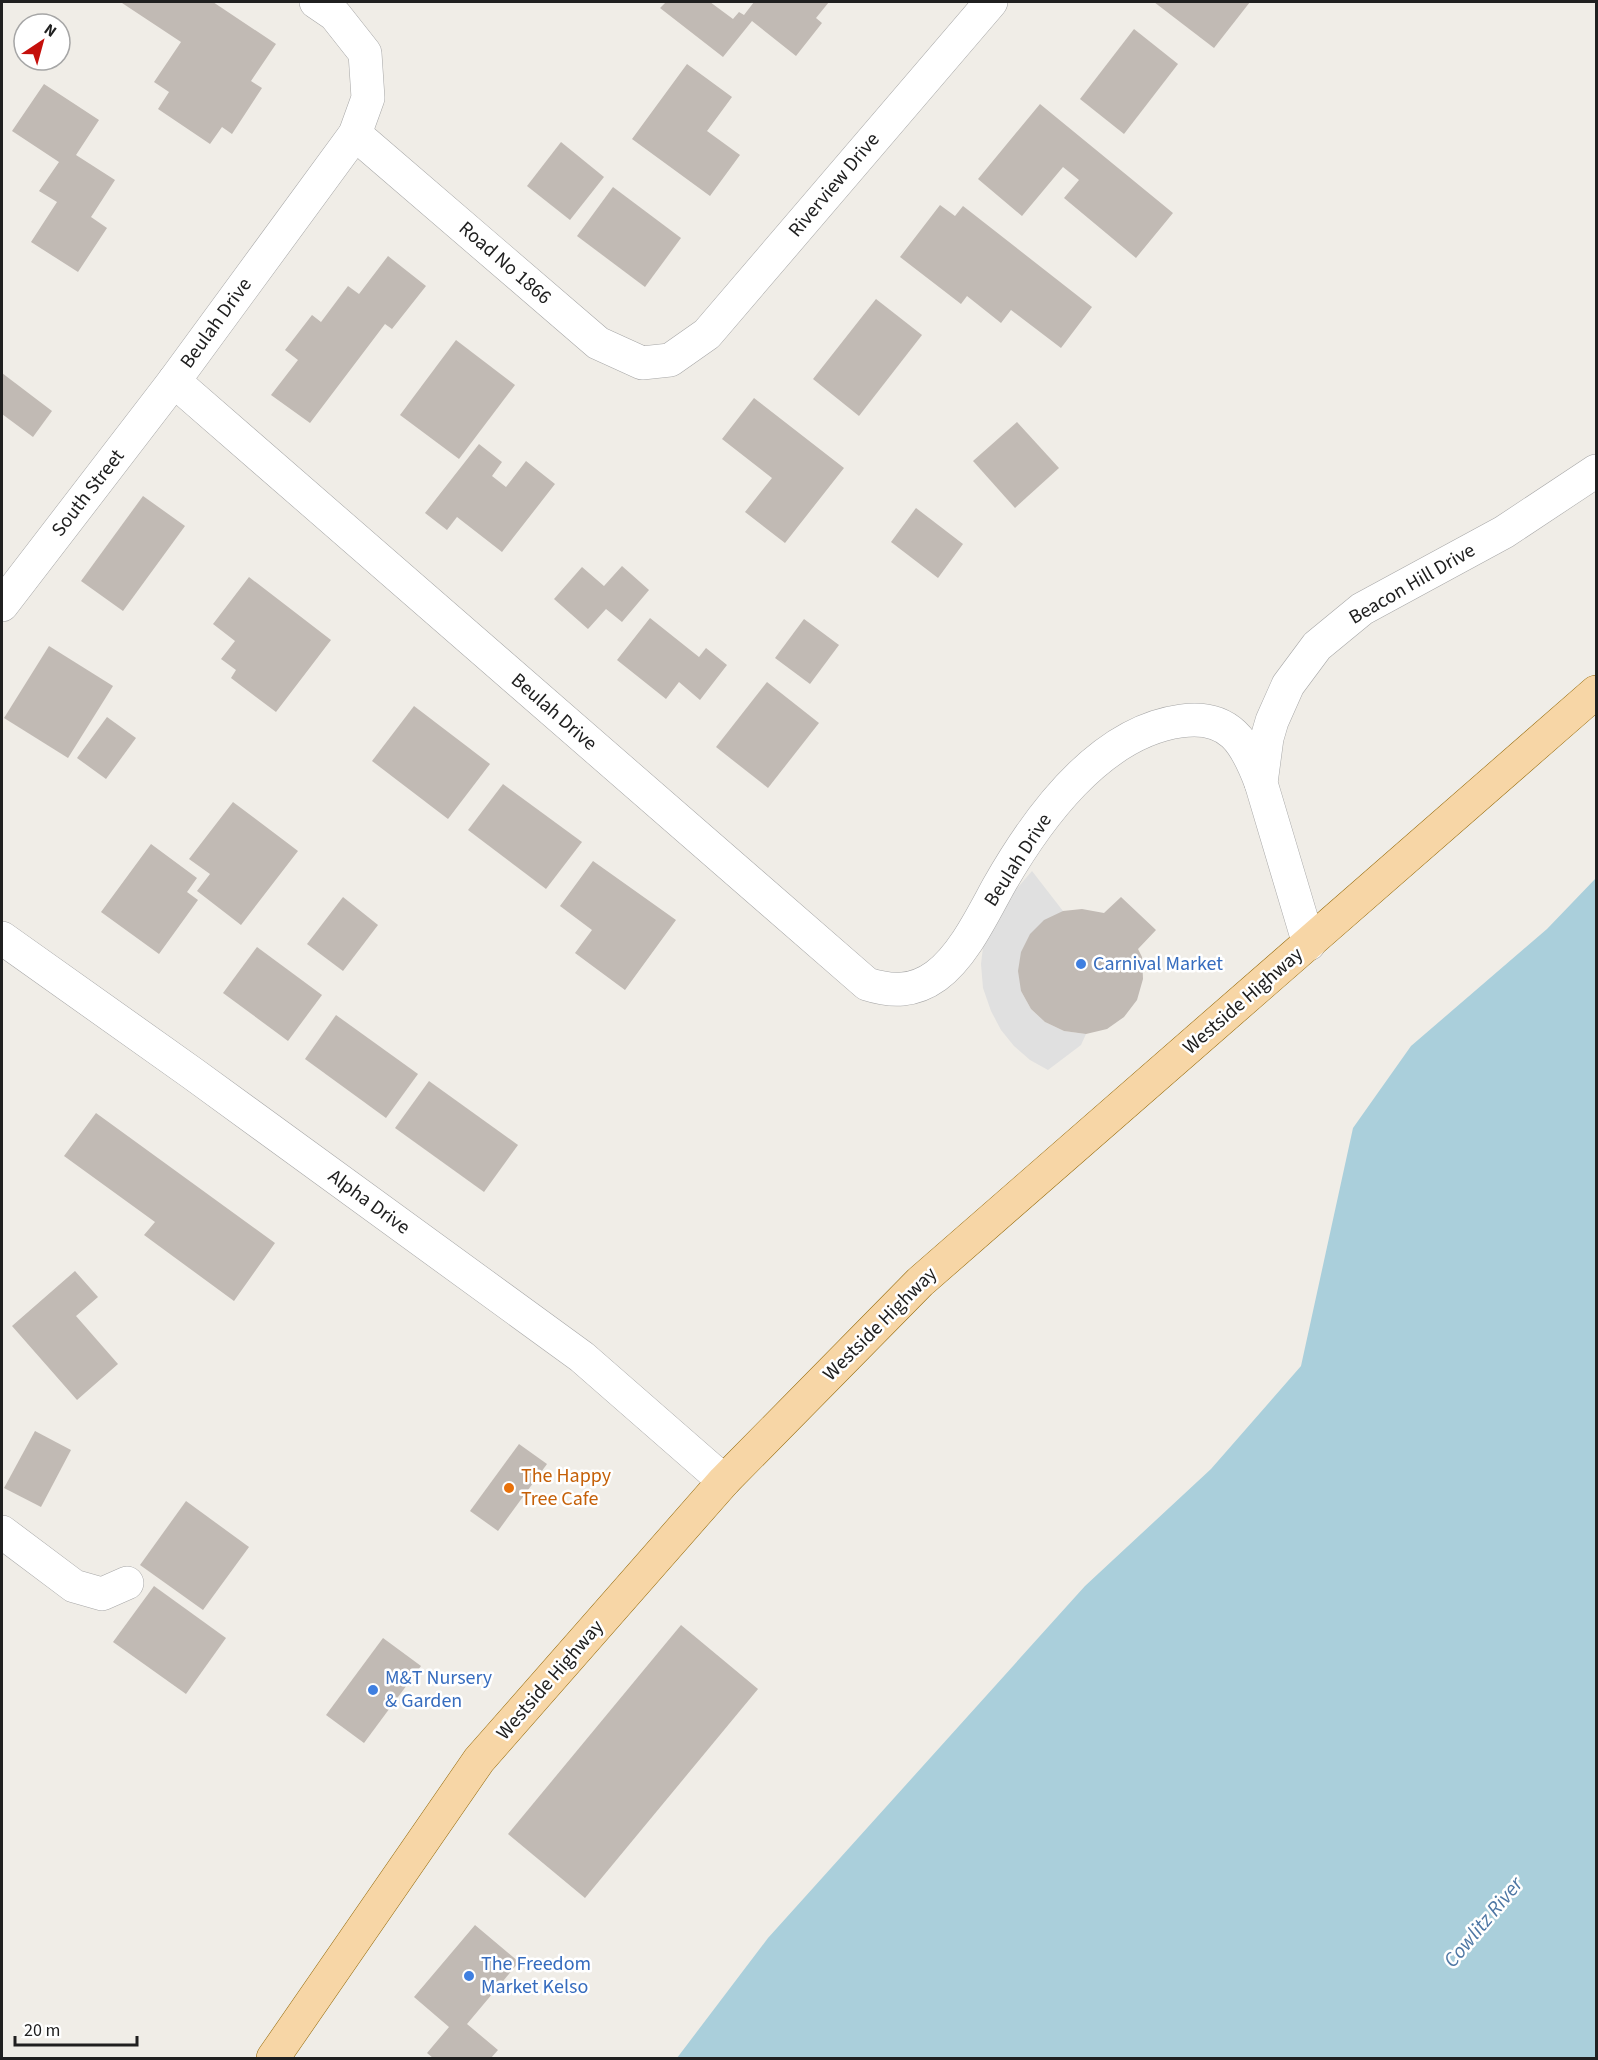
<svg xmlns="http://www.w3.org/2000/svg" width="1598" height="2060" viewBox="0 0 1598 2060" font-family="'Source Sans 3',sans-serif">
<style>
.parking{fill:#e0e0e0}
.water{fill:#aacfdb}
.building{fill:#c1bab4}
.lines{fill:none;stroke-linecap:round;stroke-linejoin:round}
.minor-casing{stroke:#a7a7a7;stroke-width:34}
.major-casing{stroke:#946908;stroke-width:34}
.minor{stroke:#fff;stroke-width:33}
.major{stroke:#f7d6a6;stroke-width:33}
.shop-dot{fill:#3f7fe0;stroke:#fff;stroke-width:2}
.food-dot{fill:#e8710a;stroke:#fff;stroke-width:2}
.labels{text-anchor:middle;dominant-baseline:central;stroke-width:5;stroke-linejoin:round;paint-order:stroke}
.street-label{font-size:20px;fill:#202020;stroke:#fff}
.shop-label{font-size:20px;fill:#366cbe;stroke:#fff;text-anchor:start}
.food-label{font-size:20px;fill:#c56008;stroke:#fff;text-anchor:start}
.water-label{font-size:21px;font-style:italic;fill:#4e77a4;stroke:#fff}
</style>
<rect width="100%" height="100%" fill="#f0ede7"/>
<path class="parking" d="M1032 871 1063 911 1021 991 1031 1009 1045 1022 1064 1031 1086 1034 1081 1045 1048 1070 1030 1060 1014 1046 1001 1030 991 1011 983 988 981 964 984 939 992 917Z"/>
<path class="water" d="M1596 878V2058H677L768 1938 1085 1586 1211 1469 1301 1366 1353 1128 1411 1046 1547 929Z"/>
<g class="building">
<path d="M123 2H213L276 44 251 81 262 88 232 134 222 127 210 144 158 109 169 92 154 82 181 42 122 3Z"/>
<path d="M666 2H710L733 19 739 12 744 15 754 2H829L816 18 822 23 796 56 752 21 723 57 660 8Z"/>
<path d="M1154 2H1250L1214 48Z"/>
<path d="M1134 29 1178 64 1124 134 1080 99Z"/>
<path d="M687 64 732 97 707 131 740 155 710 196 632 139Z"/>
<path d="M44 84 99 120 76 155 115 180 91 217 107 228 78 272 31 242 57 202 39 191 59 162 12 131Z"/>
<path d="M1040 104 1173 213 1136 258 1064 198 1079 180 1063 167 1022 216 978 179Z"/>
<path d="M561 142 604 177 570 220 527 186Z"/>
<path d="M613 187 681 238 645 287 577 236Z"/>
<path d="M940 205 955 216 963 206 1092 307 1061 348 1011 310 1001 323 967 296 961 304 900 257Z"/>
<path d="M388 256 426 286 392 329 385 324 310 423 271 395 298 360 285 350 312 315 321 322 348 286 359 294Z"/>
<path d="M876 299 922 335 859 416 813 379Z"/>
<path d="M456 340 515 385 459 459 400 415Z"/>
<path d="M2 373 52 411 33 437 2 414Z"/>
<path d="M754 398 844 468 785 543 745 512 772 478 722 439Z"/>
<path d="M1017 422 1059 468 1015 508 973 461Z"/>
<path d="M479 444 502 462 492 476 506 487 526 461 555 484 502 552 457 517 447 530 425 513Z"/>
<path d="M143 496 185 526 123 611 81 581Z"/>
<path d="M916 508 963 544 938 578 891 542Z"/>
<path d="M622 566 649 590 622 622 606 609 588 629 554 599 582 567 604 586Z"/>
<path d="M249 577 331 640 276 712 231 678 236 670 221 659 235 641 213 624Z"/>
<path d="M650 618 699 657 706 648 727 665 700 700 679 682 666 699 617 660Z"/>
<path d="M804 619 839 645 810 684 775 658Z"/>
<path d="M49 646 113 686 68 758 4 718Z"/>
<path d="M767 682 819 723 768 788 716 747Z"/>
<path d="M414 706 490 764 448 819 372 761Z"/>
<path d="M107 717 136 738 106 779 77 758Z"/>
<path d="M503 784 582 842 546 889 468 830Z"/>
<path d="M233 802 298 851 241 925 197 891 210 874 189 859Z"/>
<path d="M151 844 197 878 187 892 198 900 159 954 101 912Z"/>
<path d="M593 861 676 920 625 990 575 953 592 930 560 906Z"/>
<path d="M343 897 378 925 343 971 307 944Z"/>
<path d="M1121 897 1156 930 1138 949 1142 957 1143 979 1137 1000 1124 1017 1107 1029 1086 1034 1064 1031 1045 1022 1031 1009 1021 991 1018 971 1021 952 1030 934 1044 920 1063 911 1082 909 1104 913Z"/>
<path d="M257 947 322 995 288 1041 223 993Z"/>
<path d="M336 1015 418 1074 386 1118 305 1059Z"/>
<path d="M429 1081 518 1145 484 1192 395 1128Z"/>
<path d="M96 1113 275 1243 234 1301 144 1235 155 1222 64 1156Z"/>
<path d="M75 1271 98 1297 76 1316 118 1364 77 1400 12 1326Z"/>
<path d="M35 1431 71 1450 41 1507 4 1488Z"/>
<path d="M519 1444 547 1464 498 1531 470 1511Z"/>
<path d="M186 1501 249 1547 203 1610 140 1565Z"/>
<path d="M154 1586 226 1638 186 1694 113 1642Z"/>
<path d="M681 1625 758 1689 585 1898 508 1834Z"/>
<path d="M383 1638 421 1666 364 1743 326 1715Z"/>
<path d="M475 1925 519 1962 467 2024 498 2050 491 2058H433L427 2053 449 2027 414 1997Z"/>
</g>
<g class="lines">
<g class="minor-casing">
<g id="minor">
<path d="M355 134 598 343 642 363 670 360 707 334 991 2"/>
<path d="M174 381 867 984C892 992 914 992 936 976 963 956 982 916 998 887 1036 820 1099 732 1181 721 1230 714 1246 743 1261 783"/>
<path d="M2 605 174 381 355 134 368 98 365 53 335 15 316 2"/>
<path d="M2 938 192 1073 582 1357 724 1481"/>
<path d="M1309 944 1261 783 1267 738 1272 721 1288 685 1317 646 1362 609 1504 532 1596 471"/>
<path d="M2 1532 74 1586 102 1594 127 1583"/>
</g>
</g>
<g class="major-casing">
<path id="major" d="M273 2058 479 1760 724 1481 920 1282 1596 692"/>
</g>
<use href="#minor" class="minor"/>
<use href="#major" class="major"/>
</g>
<g class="shop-dot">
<circle cx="1081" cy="964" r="6"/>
<circle cx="373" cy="1690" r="6"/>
<circle cx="469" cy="1976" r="6"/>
</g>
<circle class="food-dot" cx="509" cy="1488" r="6"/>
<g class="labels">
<g class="street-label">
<text transform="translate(834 185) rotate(-50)">Riverview Drive</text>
<text transform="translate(505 263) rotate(41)">Road No 1866</text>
<text transform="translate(216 323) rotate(-54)">Beulah Drive</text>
<text transform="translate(88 493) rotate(-52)">South Street</text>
<text transform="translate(1412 584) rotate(-30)">Beacon Hill Drive</text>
<text transform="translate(554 712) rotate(41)">Beulah Drive</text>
<text transform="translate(1018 860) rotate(-57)">Beulah Drive</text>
<text transform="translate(1243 1001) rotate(-41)">Westside Highway</text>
<text transform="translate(369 1202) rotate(36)">Alpha Drive</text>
<text transform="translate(880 1324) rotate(-45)">Westside Highway</text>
<text transform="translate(550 1680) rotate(-49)">Westside Highway</text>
</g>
<g class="shop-label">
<text x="1093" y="964">Carnival Market</text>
<text x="385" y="1678">M&amp;T Nursery<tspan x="385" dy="23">&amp; Garden</tspan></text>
<text x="481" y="1964">The Freedom<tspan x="481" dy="23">Market Kelso</tspan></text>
</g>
<g class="food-label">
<text x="521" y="1476">The Happy<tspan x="521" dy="23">Tree Cafe</tspan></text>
</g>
<g class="water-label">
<text transform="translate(1483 1922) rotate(-50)">Cowlitz River</text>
</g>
</g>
<rect width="1598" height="2060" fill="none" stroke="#202020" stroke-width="6"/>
<g transform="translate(42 42) rotate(36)"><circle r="28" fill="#ffffff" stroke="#a6a6a6" stroke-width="1.5"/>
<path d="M0-4.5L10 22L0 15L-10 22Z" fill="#c50f0b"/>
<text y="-9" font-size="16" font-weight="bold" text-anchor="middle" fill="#202020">N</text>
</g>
<path d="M15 2036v9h122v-9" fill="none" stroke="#202020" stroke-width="3"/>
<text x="24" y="2036" font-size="18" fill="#202020" stroke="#ffffff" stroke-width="4.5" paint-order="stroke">20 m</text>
</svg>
